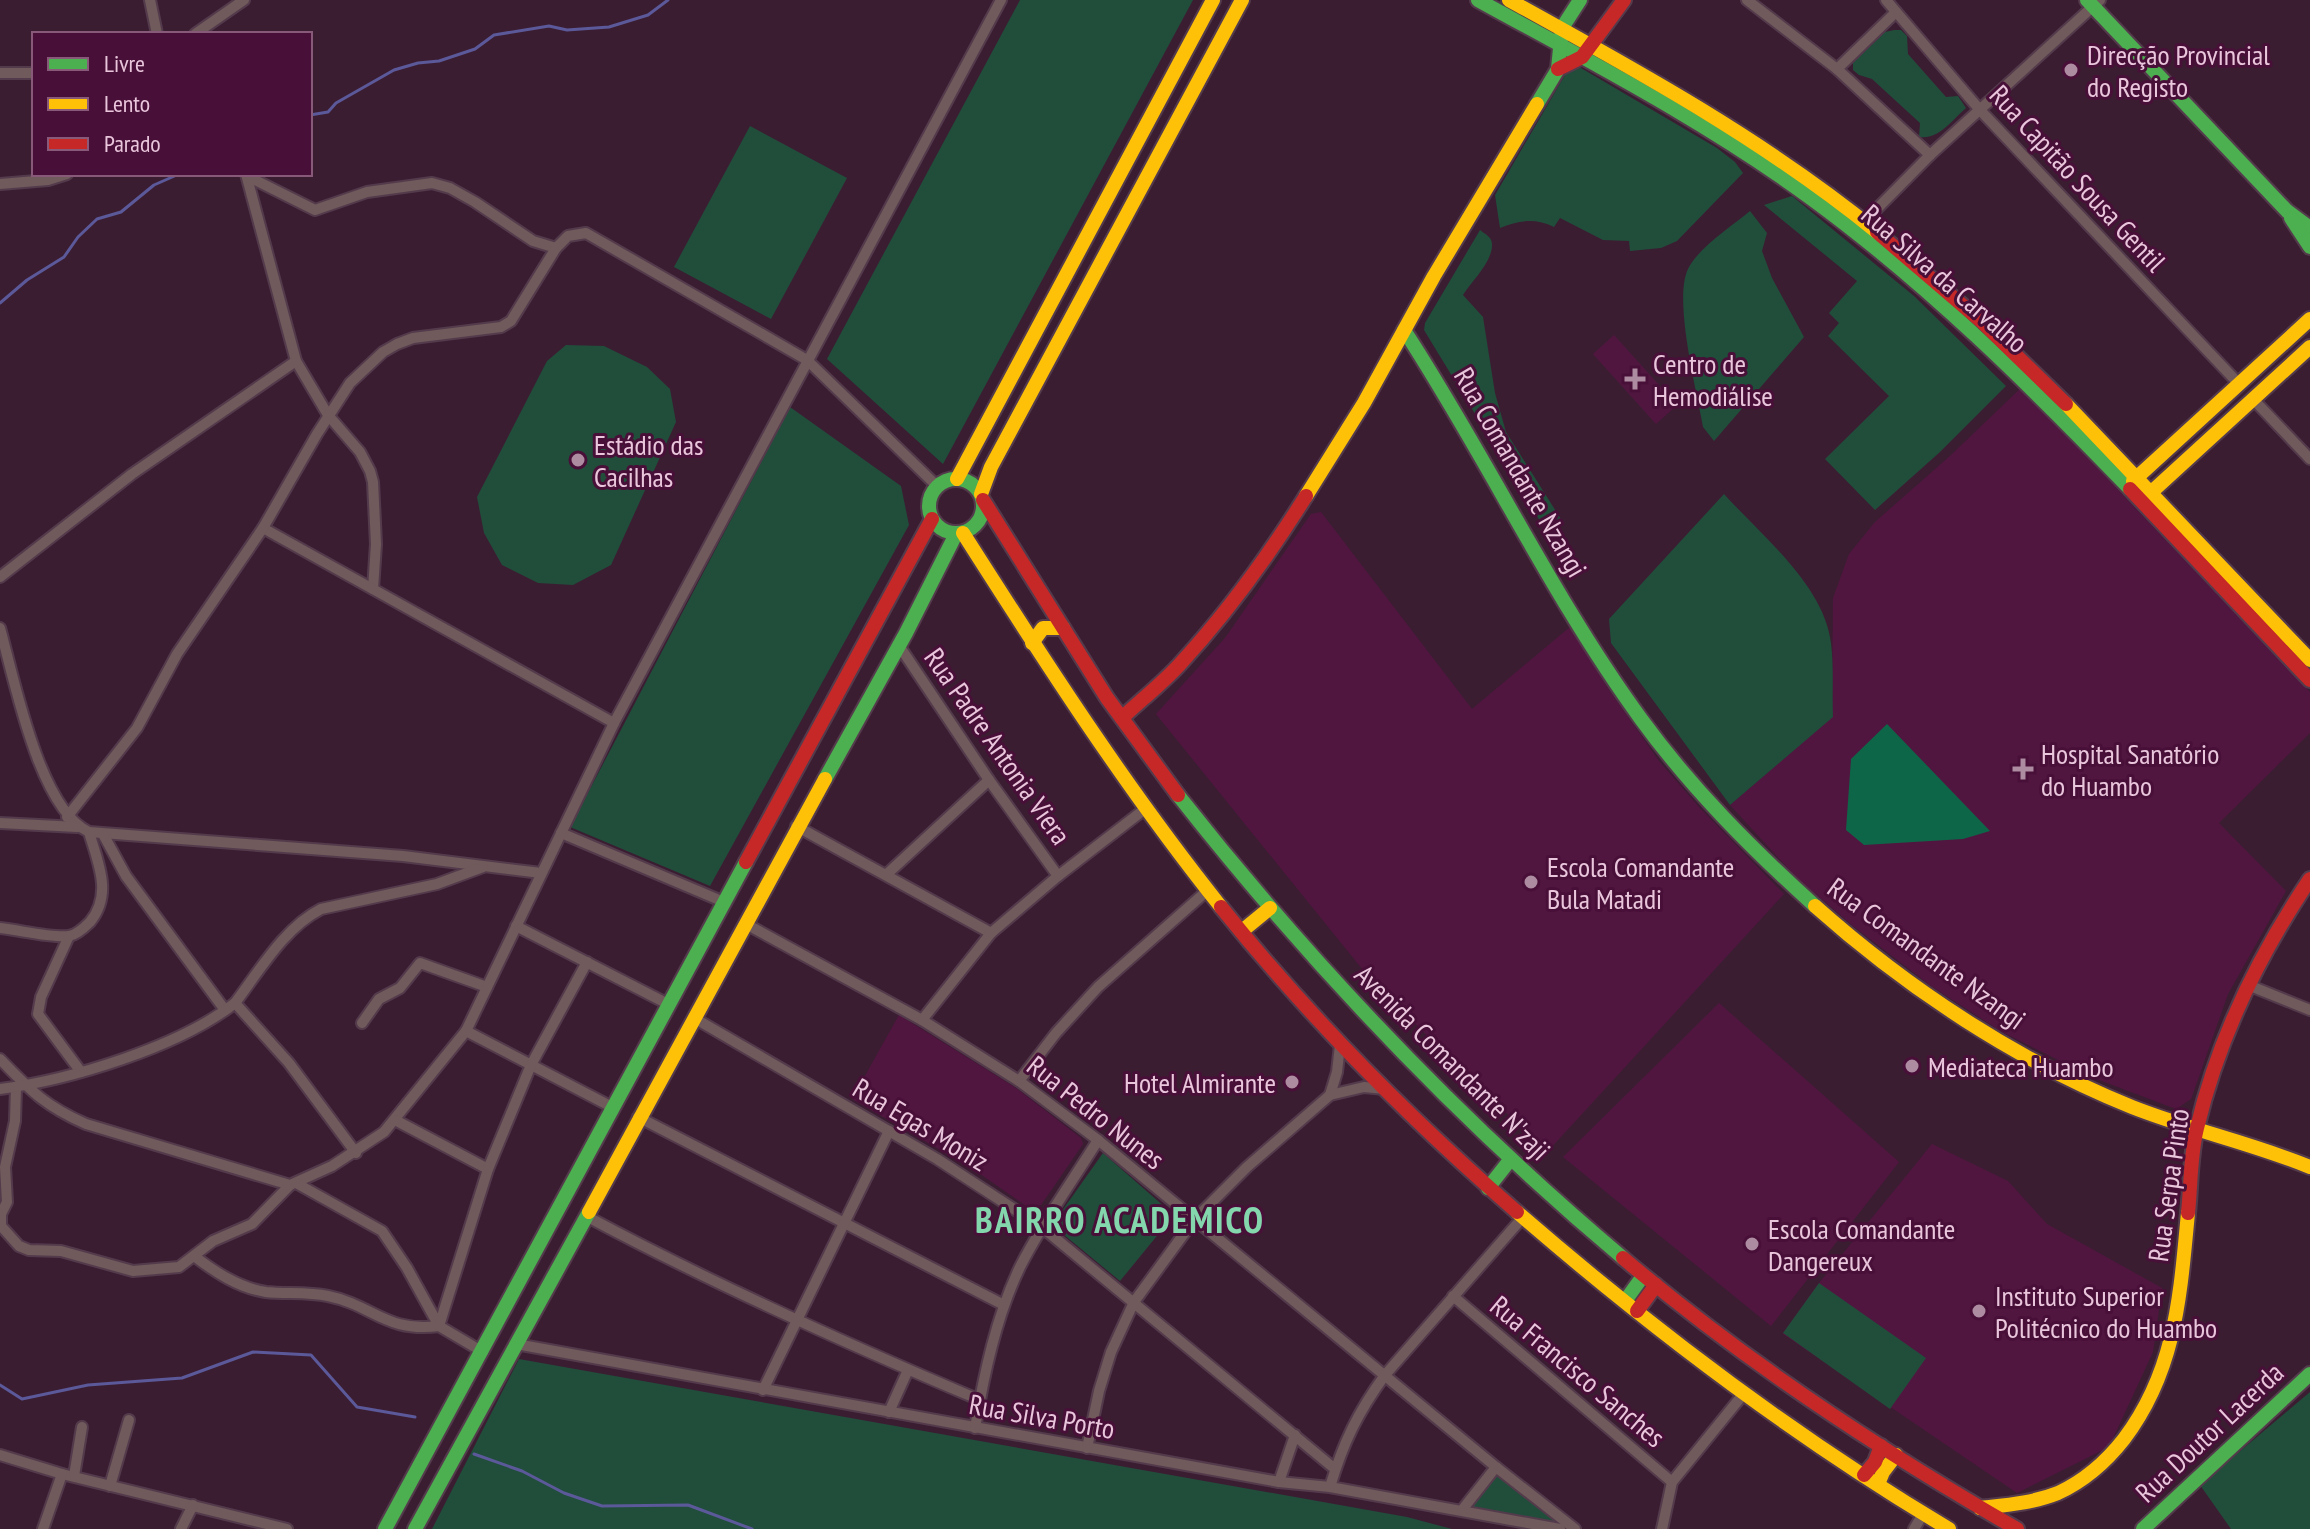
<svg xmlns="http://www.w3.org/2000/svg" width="2310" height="1529" viewBox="0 0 2310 1529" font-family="'PT Sans Narrow',sans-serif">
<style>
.built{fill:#511640}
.green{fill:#214d3b}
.forest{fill:#0e6648}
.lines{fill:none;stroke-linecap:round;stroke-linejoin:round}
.stream{stroke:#5b5999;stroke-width:3}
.street-casing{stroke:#543b4c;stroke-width:14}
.fast-casing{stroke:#543b4c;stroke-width:18}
.slow-casing{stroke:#543b4c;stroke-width:18}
.jam-casing{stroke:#543b4c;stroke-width:18}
.street{stroke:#715a5b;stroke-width:10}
.fast{stroke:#4caf50;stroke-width:14}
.slow{stroke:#ffc107;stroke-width:14}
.jam{stroke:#c62828;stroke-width:14}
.poi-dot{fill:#ad8ba0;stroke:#481038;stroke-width:3}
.labels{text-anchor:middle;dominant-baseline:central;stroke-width:6;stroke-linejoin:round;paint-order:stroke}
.poi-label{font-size:28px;fill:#eac6dc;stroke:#481038;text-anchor:start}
.street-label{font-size:28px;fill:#eac6dc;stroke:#481038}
.district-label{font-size:36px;font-weight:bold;letter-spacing:2px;fill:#84d6ad;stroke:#481038}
</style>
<rect width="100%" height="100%" fill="#3b1d32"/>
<g class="built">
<path d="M1614 335 1677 405 1656 424 1593 354Z"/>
<path d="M2021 388 2310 692V733L2219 823 2286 891 2228 994 2191 1099 2176 1109 2094 1078 2002 1032 1931 986 1853 926 1797 878 1730 805 1832 717 1833 598 1849 554 1875 522 1950 456Z"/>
<path d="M1321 512 1472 709 1570 627 1607 687 1659 761 1699 807 1784 894 1548 1151 1467 1077 1363 970 1156 714 1225 638 1311 514Z"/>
<path d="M1719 1003 1899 1162 1771 1326 1563 1157Z"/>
<path d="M899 1015 1016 1088 1081 1138 1083 1144 1041 1205 1029 1208 973 1169 852 1099Z"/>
<path d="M1932 1144 2008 1181 2047 1224 2162 1288 2153 1352 2109 1447 2017 1493 1783 1334 1819 1283Z"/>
</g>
<g class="green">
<path d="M1020 0H1193L943 464 827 359Z"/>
<path d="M1894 30H1901L1907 36 1908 54 1946 97 1958 96 1966 108C1952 120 1939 140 1919 137L1920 123 1872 79 1859 75 1853 70V63L1885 32Z"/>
<path d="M1581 68 1717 148 1735 162 1743 173 1677 241 1661 248 1630 251 1629 241 1603 240 1560 218 1554 227C1536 218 1519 220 1500 228L1495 195 1565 75 1572 69Z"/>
<path d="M750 126 847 178 771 319 674 267Z"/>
<path d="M1792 196 1914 296 2006 386 1940 452 1875 510 1825 459 1889 396 1828 336 1839 323 1829 313 1857 281 1764 205Z"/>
<path d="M1750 211 1767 233 1762 251 1772 278 1804 337 1714 441 1703 427C1697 392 1673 300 1688 269 1698 248 1732 226 1750 211Z"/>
<path d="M1480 230C1485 234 1492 237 1492 244 1493 261 1472 281 1463 295L1483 317 1495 393 1506 432 1564 524 1548 534 1424 330 1425 323Z"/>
<path d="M566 345 604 346 647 367 670 389 676 422 611 565 573 585 538 583 502 565 484 533 477 497 547 361Z"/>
<path d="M790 407 901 486 909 525 710 886 570 827Z"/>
<path d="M1724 494C1761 535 1824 585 1831 643 1834 667 1832 693 1833 717L1730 805 1611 643 1609 619Z"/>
<path d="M1103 1153 1174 1215 1120 1281 1052 1225Z"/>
<path d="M1819 1283 1926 1358 1890 1409 1783 1333Z"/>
<path d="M519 1359 1407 1517 1452 1529H432Z"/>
<path d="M2310 1392V1529H2231L2200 1485Z"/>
<path d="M1496 1474 1565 1526 1468 1508Z"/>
</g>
<path class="forest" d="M1887 724 1990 831 1963 839 1864 845 1846 830 1851 759Z"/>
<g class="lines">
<g class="stream">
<path d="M310 115 328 112 336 103 394 70 418 63 439 61 475 49 494 35 549 26 567 30 609 27 648 15 668 0"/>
<path d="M0 303 27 280 64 257 78 237 97 219 121 212 154 185 179 174"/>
<path d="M0 1385 22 1399 88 1385 182 1378 253 1352 311 1355 357 1407 415 1417"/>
<path d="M474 1454 522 1471 564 1493 602 1506 688 1505 752 1529"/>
</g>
<g class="street-casing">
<g id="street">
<path d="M150 0 157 34"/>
<path d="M1747 0 1837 69 1930 155"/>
<path d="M1886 0 1980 110 2239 384"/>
<path d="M195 34 244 0"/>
<path d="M1837 69 1896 12"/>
<path d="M0 73H34"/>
<path d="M246 174 296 361 328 415 360 452 370 471 373 482 376 544 373 589"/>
<path d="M247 176 315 210 367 192 432 183 450 188 475 202 533 241 556 248"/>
<path d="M0 184 48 180 67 174"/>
<path d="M1860 226 1930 155 2100 0"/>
<path d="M2252 398 2310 459"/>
<path d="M263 528 614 723"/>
<path d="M0 577 132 474 296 361"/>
<path d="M0 628C14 678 39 809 89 832L403 856 541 873"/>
<path d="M898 644 989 780 1058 876"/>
<path d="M67 817 137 728 177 654 263 528 317 434 350 383 383 352 397 344 413 338 501 327 511 321 556 248 568 236 586 233 807 360 937 486"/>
<path d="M0 823 77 827"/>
<path d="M796 826 991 933"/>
<path d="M561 833 724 902"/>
<path d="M103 834 126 876 225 1010"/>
<path d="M887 874 989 780"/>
<path d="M746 924 922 1020 1019 1081 1098 1140 1496 1467 1575 1529"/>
<path d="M516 926 668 1004"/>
<path d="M0 928C20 930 50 938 69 936 76 935 85 927 90 922 113 894 98 863 89 832"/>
<path d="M69 936 41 997 38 1014 81 1072"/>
<path d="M2248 985 2310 1010"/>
<path d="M235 1003 289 1063 356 1153"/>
<path d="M694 1018 937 1159 1043 1228 1335 1469"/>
<path d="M922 1020 991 933 1058 876 1145 809"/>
<path d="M362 1023 379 999 400 988 420 963 487 987"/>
<path d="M0 1059C31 1091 45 1106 86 1124L290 1185 332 1166 384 1132 466 1031"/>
<path d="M1019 1081 1056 1033 1098 987 1208 890"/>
<path d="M16 1087 15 1121 5 1167 7 1202 1 1214V1226L19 1246 29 1250 61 1251 133 1271 179 1267 213 1241 252 1224 290 1185"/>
<path d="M0 1089C70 1080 179 1047 235 1003 260 970 284 928 321 909L437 884 483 867"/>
<path d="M1330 1095 1337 1072 1340 1045"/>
<path d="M612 1107 466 1031 614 723 1001 0"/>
<path d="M638 1117 1004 1305"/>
<path d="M395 1120 488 1169"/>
<path d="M586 1216C713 1284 847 1344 980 1400"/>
<path d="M194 1256C215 1272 239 1288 266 1292 286 1294 307 1292 328 1296 373 1305 386 1333 439 1326L407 1268 382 1231 296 1183"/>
<path d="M1453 1296 1672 1482"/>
<path d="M516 1344 1279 1482 1330 1487 1560 1529"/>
<path d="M483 1352 439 1326 488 1169 531 1065 587 962"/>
<path d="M763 1390 889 1131"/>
<path d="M889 1412 908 1370"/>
<path d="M975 1428C984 1374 996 1317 1020 1267 1042 1223 1072 1182 1098 1140"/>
<path d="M1087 1448 1099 1391 1111 1352 1134 1302 1194 1220 1247 1167 1330 1095 1364 1087 1385 1089"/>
<path d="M0 1455 62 1474 287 1529"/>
<path d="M74 1476 82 1427"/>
<path d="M1279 1482 1295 1435"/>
<path d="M110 1486 129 1420"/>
<path d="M1330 1487C1343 1443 1358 1412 1385 1375L1523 1217"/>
<path d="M1462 1510 1496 1467"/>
<path d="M43 1529 62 1474"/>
<path d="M181 1529 193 1505"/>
<path d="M1662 1529 1672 1482 1745 1392"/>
<path d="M1914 1529 1923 1514"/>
</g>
</g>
<g class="fast-casing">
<g id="fast">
<path d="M1478 0C1591 62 1707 122 1812 199 1928 284 2031 386 2130 489"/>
<path d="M2087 0 2287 211 2310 228"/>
<path d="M1537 104 1558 69 1562 28 1580 0"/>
<path d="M2291 218 2310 247"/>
<path d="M1404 330C1487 457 1552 597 1641 719 1692 789 1752 849 1815 906"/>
<circle cx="956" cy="506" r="27"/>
<path d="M825 779 906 633 956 534"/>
<path d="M1178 795C1311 964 1459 1120 1623 1258"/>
<path d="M1488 1188 1510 1160"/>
<path d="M1625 1301 1643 1276"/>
<path d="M385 1529 746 862"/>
<path d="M415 1529 589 1212"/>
<path d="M2143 1529 2310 1374"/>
</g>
</g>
<g class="slow-casing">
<g id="slow">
<path d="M1509 0C1636 70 1764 140 1877 232"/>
<path d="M2066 404 2310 660"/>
<path d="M957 479 1213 0"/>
<path d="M2133 481 2310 319"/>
<path d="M981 494 991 467 1242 0"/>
<path d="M1306 496 1364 403 1434 276 1537 104"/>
<path d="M2145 498 2310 347"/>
<path d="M963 533C1045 662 1126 788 1221 907"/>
<path d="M1032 643 1043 628H1063"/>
<path d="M1815 906C1907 988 2017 1061 2132 1107 2190 1130 2252 1143 2310 1167"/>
<path d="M1242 931 1270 908"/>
<path d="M589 1212 825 779"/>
<path d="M1517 1212C1652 1329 1796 1438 1949 1529"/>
<path d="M1878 1484 1883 1472 1896 1455"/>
<path d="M1980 1508C2006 1505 2033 1503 2058 1493 2084 1481 2106 1462 2124 1439 2176 1370 2180 1296 2188 1213"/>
</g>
</g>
<g class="jam-casing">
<g id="jam">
<path d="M1558 69 1582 57 1624 0"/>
<path d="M1877 232 1982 322 2066 404"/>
<path d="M2130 489 2310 680"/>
<path d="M983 500 1107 698 1178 795"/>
<path d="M1122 718C1141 700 1163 683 1181 663 1228 612 1269 555 1306 496"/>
<path d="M746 862 932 519"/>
<path d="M1221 907C1310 1018 1410 1119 1517 1212"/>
<path d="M2188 1213C2191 1185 2190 1156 2197 1128 2218 1039 2259 955 2310 879"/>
<path d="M1623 1258C1744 1361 1880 1450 2017 1529"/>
<path d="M1637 1311 1656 1285"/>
<path d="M1864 1475 1875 1462 1881 1446"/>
</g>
</g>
<use href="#street" class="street"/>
<use href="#fast" class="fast"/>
<use href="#slow" class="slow"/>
<use href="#jam" class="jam"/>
</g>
<g class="poi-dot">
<circle cx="2071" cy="70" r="8"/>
<path d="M1631 367h8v8h8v8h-8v8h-8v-8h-8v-8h8z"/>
<circle cx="578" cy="460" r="8"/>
<path d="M2019 757h8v8h8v8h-8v8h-8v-8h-8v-8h8z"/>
<circle cx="1531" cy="882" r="8"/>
<circle cx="1912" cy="1066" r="8"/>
<circle cx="1292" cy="1082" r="8"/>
<circle cx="1752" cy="1244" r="8"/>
<circle cx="1979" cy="1311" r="8"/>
</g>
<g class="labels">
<g class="poi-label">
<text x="2087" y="54">Direcção Provincial<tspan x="2087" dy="32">do Registo</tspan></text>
<text x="1653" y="363">Centro de<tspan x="1653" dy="32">Hemodiálise</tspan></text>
<text x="594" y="444">Estádio das<tspan x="594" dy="32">Cacilhas</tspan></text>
<text x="2041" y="753">Hospital Sanatório<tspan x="2041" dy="32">do Huambo</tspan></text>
<text x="1547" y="866">Escola Comandante<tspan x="1547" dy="32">Bula Matadi</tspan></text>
<text x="1928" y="1066">Mediateca Huambo</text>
<text x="1276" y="1082" text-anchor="end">Hotel Almirante</text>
<text x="1768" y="1228">Escola Comandante<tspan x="1768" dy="32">Dangereux</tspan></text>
<text x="1995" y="1295">Instituto Superior<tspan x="1995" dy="32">Politécnico do Huambo</tspan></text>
</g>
<g class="street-label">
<text transform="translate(2078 178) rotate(47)">Rua Capitão Sousa Gentil</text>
<text transform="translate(1945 278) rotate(41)">Rua Silva da Carvalho</text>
<text transform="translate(1521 472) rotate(60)">Rua Comandante Nzangi</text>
<text transform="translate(998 746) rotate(55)">Rua Padre Antonia Viera</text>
<text transform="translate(1927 953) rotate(36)">Rua Comandante Nzangi</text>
<text transform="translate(1453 1062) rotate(45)">Avenida Comandante N'zaji</text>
<text transform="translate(1096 1112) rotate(38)">Rua Pedro Nunes</text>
<text transform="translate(921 1124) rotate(31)">Rua Egas Moniz</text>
<text transform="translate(2168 1185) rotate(-82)">Rua Serpa Pinto</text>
<text transform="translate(1578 1371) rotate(40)">Rua Francisco Sanches</text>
<text transform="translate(1042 1416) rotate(10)">Rua Silva Porto</text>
<text transform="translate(2209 1432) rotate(-43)">Rua Doutor Lacerda</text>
</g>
<g class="district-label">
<text x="1120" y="1219">BAIRRO ACADEMICO</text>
</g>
</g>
<rect x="32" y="32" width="280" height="144" fill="#481038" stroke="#89597a" stroke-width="2"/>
<rect x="48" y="58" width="40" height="12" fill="#4caf50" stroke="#89597a" stroke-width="2"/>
<text x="104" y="72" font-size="24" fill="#eac6dc">Livre</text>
<rect x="48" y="98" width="40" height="12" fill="#ffc107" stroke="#89597a" stroke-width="2"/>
<text x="104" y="112" font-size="24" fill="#eac6dc">Lento</text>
<rect x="48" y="138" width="40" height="12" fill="#c62828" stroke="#89597a" stroke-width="2"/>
<text x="104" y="152" font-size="24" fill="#eac6dc">Parado</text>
</svg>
